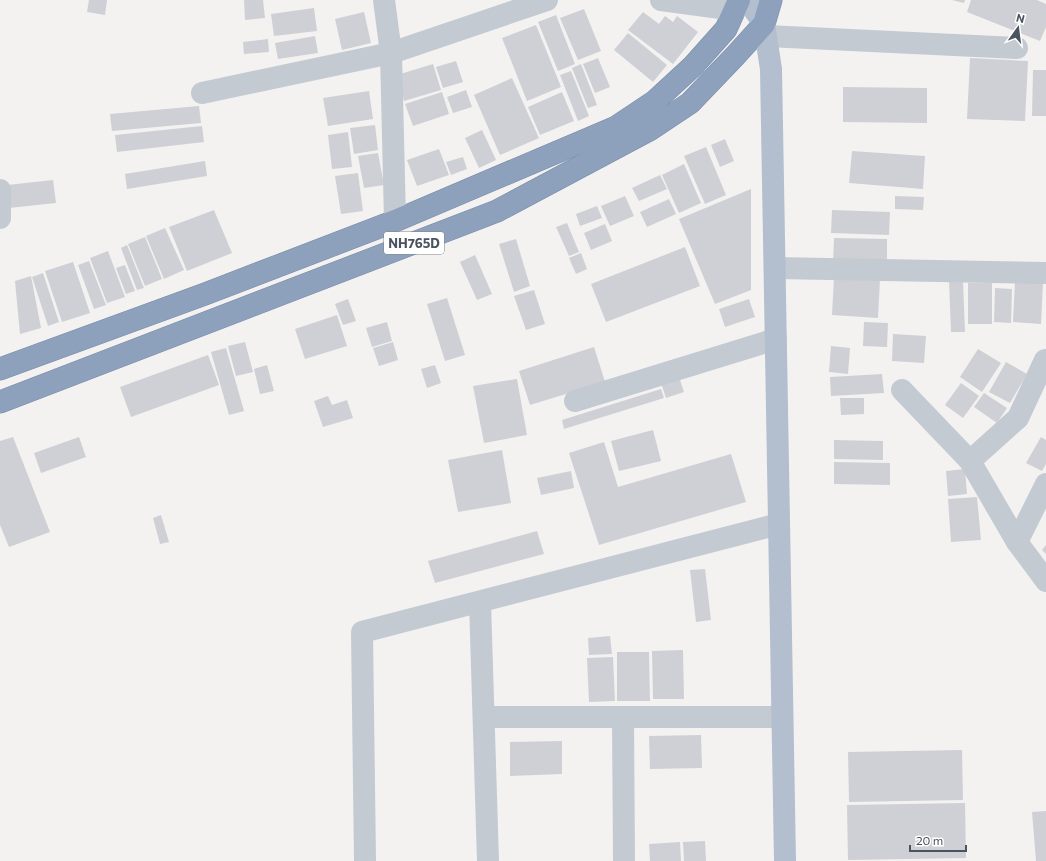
<svg xmlns="http://www.w3.org/2000/svg" width="1046" height="861" viewBox="0 0 1046 861" font-family="Commissioner,sans-serif">
<style>
.building{fill:#cfd0d5}
.lines{fill:none;stroke-linecap:round;stroke-linejoin:round}
.highway-casing{stroke:#788ba8;stroke-width:23}
.minor{stroke:#c3cad2;stroke-width:22}
.major{stroke:#b3bece;stroke-width:22}
.highway{stroke:#8da0bc;stroke-width:22}
.labels{text-anchor:middle;dominant-baseline:central;stroke-width:4;stroke-linejoin:round;paint-order:stroke}
.shield{fill:#fff;stroke:#80878e;stroke-width:1}
.shield-label{font-size:13px;font-weight:bold;fill:#4a535e}
</style>
<rect width="100%" height="100%" fill="#f3f2f1"/>
<g class="building">
<path d="M89 0H107L105 15 87 12Z"/>
<path d="M244 0H263L265 18 245 20Z"/>
<path d="M952 0H965L964 3Z"/>
<path d="M971 0H1037L1046 4V27L1040 41 967 12Z"/>
<path d="M314 8 317 31 274 36 271 14Z"/>
<path d="M584 9 601 51 578 60 560 18Z"/>
<path d="M364 12 371 43 342 50 335 19Z"/>
<path d="M643 12 659 24 665 16 673 22 677 16 698 32 673 64 628 30Z"/>
<path d="M556 15 575 64 558 71 538 22Z"/>
<path d="M536 25 561 87 527 101 502 38Z"/>
<path d="M628 33 667 65 653 82 614 50Z"/>
<path d="M315 36 318 53 278 59 275 43Z"/>
<path d="M268 39 269 52 244 54 243 42Z"/>
<path d="M598 58 610 87 595 93 583 64Z"/>
<path d="M970 58 1028 61 1025 121 967 119Z"/>
<path d="M456 61 463 82 443 88 436 67Z"/>
<path d="M433 64 441 90 404 101 397 75Z"/>
<path d="M581 64 597 105 588 108 572 68Z"/>
<path d="M1033 70H1046V116H1032Z"/>
<path d="M571 71 589 116 578 121 560 75Z"/>
<path d="M512 78 539 138 500 155 474 95Z"/>
<path d="M843 87 927 88V123L843 122Z"/>
<path d="M466 90 472 107 453 113 447 97Z"/>
<path d="M369 91 373 119 328 126 323 98Z"/>
<path d="M442 92 449 114 413 126 405 104Z"/>
<path d="M562 92 574 121 540 135 528 107Z"/>
<path d="M199 106 201 123 112 131 110 114Z"/>
<path d="M375 125 378 150 354 154 350 128Z"/>
<path d="M202 126 204 142 117 152 115 135Z"/>
<path d="M482 130 496 160 479 168 465 138Z"/>
<path d="M348 132 352 167 332 169 328 135Z"/>
<path d="M725 139 734 161 720 167 711 145Z"/>
<path d="M706 147 726 195 705 204 684 156Z"/>
<path d="M439 149 449 175 417 186 407 160Z"/>
<path d="M852 151 925 156 923 189 849 183Z"/>
<path d="M378 153 384 185 364 188 358 156Z"/>
<path d="M463 157 467 169 451 175 446 162Z"/>
<path d="M205 161 207 176 127 189 125 174Z"/>
<path d="M684 164 701 203 679 213 662 175Z"/>
<path d="M358 173 363 211 341 214 335 176Z"/>
<path d="M660 175 667 189 639 201 632 188Z"/>
<path d="M53 180 56 203 9 208 7 185Z"/>
<path d="M751 189V290L715 304 679 219Z"/>
<path d="M625 196 634 216 610 226 601 206Z"/>
<path d="M895 196 924 197 923 210 895 209Z"/>
<path d="M669 199 676 214 647 227 640 212Z"/>
<path d="M597 206 602 218 580 226 576 214Z"/>
<path d="M214 210 232 253 187 271 169 227Z"/>
<path d="M832 210 890 212 889 235 831 233Z"/>
<path d="M567 223 579 252 569 256 556 227Z"/>
<path d="M605 224 612 241 591 250 584 233Z"/>
<path d="M165 228 184 270 164 279 146 236Z"/>
<path d="M145 237 162 279 145 286 128 244Z"/>
<path d="M834 238 887 239V264L833 262Z"/>
<path d="M516 239 530 286 514 292 499 244Z"/>
<path d="M127 245 144 288 137 290 121 248Z"/>
<path d="M685 247 700 286 606 322 591 284Z"/>
<path d="M108 251 125 297 107 303 90 258Z"/>
<path d="M581 253 587 269 576 274 569 258Z"/>
<path d="M475 255 492 294 477 300 460 262Z"/>
<path d="M89 261 106 305 94 309 78 265Z"/>
<path d="M73 262 90 313 62 322 45 271Z"/>
<path d="M125 265 135 291 126 294 116 268Z"/>
<path d="M43 273 59 322 48 326 32 277Z"/>
<path d="M31 276 41 328 20 334 15 281Z"/>
<path d="M834 277 880 279 878 318 832 315Z"/>
<path d="M949 281H963L965 332H951Z"/>
<path d="M1015 281 1043 282 1041 324 1013 322Z"/>
<rect x="968" y="283" width="24" height="41"/>
<path d="M995 288 1012 289 1011 323 994 322Z"/>
<path d="M534 290 545 324 526 330 514 296Z"/>
<path d="M447 298 465 355 445 361 427 304Z"/>
<path d="M348 299 356 321 343 325 335 304Z"/>
<path d="M749 299 755 317 725 327 719 309Z"/>
<path d="M337 315 347 346 305 359 295 329Z"/>
<path d="M387 322 392 341 372 347 366 328Z"/>
<path d="M864 322 888 323 887 347 863 346Z"/>
<path d="M893 334 926 336 924 363 892 361Z"/>
<path d="M245 342 253 372 236 376 228 346Z"/>
<path d="M393 342 398 360 379 366 373 348Z"/>
<path d="M831 346 850 348 848 374 829 372Z"/>
<path d="M594 347 605 382 530 405 519 371Z"/>
<path d="M226 348 244 411 229 415 211 352Z"/>
<path d="M978 349 1001 363 982 392 960 377Z"/>
<path d="M208 355 219 385 131 417 120 387Z"/>
<path d="M1006 362 1027 374 1010 403 989 392Z"/>
<path d="M267 365 274 391 260 394 254 369Z"/>
<path d="M435 365 441 383 427 388 421 369Z"/>
<path d="M882 374 884 393 831 396 830 377Z"/>
<path d="M679 377 684 392 666 398 661 383Z"/>
<path d="M517 379 527 435 484 443 473 386Z"/>
<path d="M961 383 979 396 963 418 945 405Z"/>
<path d="M661 389 664 398 564 429 562 420Z"/>
<path d="M984 393 1007 408 997 423 974 407Z"/>
<path d="M328 396 332 405 347 400 353 418 323 427 314 401Z"/>
<path d="M840 398H864V414L841 415Z"/>
<path d="M653 430 661 461 619 471 611 441Z"/>
<path d="M13 437 50 532 9 547 0 525V441Z"/>
<path d="M79 437 86 457 41 473 34 453Z"/>
<path d="M1041 437 1046 440V464L1042 471 1026 463Z"/>
<path d="M834 440 883 441V460L834 459Z"/>
<path d="M604 442 618 487 731 454 746 502 599 545 569 453Z"/>
<path d="M502 450 511 503 458 512 448 460Z"/>
<path d="M834 462 890 463V485L834 484Z"/>
<path d="M965 469 967 494 948 496 946 471Z"/>
<path d="M571 471 574 488 541 495 537 478Z"/>
<path d="M977 497 981 540 951 542 948 499Z"/>
<path d="M161 515 169 542 160 544 153 518Z"/>
<path d="M537 531 544 554 435 583 428 561Z"/>
<path d="M1046 545V554L1042 550Z"/>
<path d="M705 569 711 620 696 622 690 570Z"/>
<path d="M610 636 612 654 589 655 588 638Z"/>
<path d="M683 650 684 699H653L652 651Z"/>
<path d="M617 652H649L650 701H617Z"/>
<path d="M613 657 615 701 589 702 587 658Z"/>
<path d="M701 735 702 768 650 769 649 736Z"/>
<path d="M562 741V774L510 776V742Z"/>
<path d="M962 750 963 800 849 802 848 752Z"/>
<path d="M965 803 966 858 848 860 847 805Z"/>
<path d="M1046 811V861H1036L1032 812Z"/>
<path d="M705 841 706 861H684L683 842Z"/>
<path d="M680 842 681 861H650L649 844Z"/>
</g>
<g class="lines">
<g class="highway-casing">
<g id="highway">
<path d="M0 369 205 294 395 221 616 127 655 101 693 66 726 29 739 0"/>
<path d="M0 402 497 211 651 129 690 103 735 56 764 24 771 0"/>
</g>
</g>
<g class="minor">
<path d="M384 0 391 53 395 221"/>
<path d="M661 0 735 10"/>
<path d="M767 36 1017 48"/>
<path d="M202 93 391 53 547 0"/>
<path d="M0 190V218"/>
<path d="M775 268 1046 273"/>
<path d="M902 390 970 461 1017 542 1046 484"/>
<path d="M575 401 776 339"/>
<path d="M970 461 1018 418 1045 360"/>
<path d="M1017 542 1046 581"/>
<path d="M480 602 488 861"/>
<path d="M484 717H782"/>
<path d="M623 717 624 861"/>
<path d="M365 861 362 632 779 524"/>
</g>
<path class="major" d="M747 0 764 24 771 69 785 861"/>
<use href="#highway" class="highway"/>
</g>
<g class="labels">
<rect class="shield" x="384" y="232" width="60" height="22" rx="3"/>
<g class="shield-label">
<text x="414" y="243">NH765D</text>
</g>
</g>
<g transform="translate(1018 28) rotate(14)" stroke="#ffffff" stroke-width="3" paint-order="stroke">
<path d="M0-3L7 15L0 10L-7 15Z" fill="#4a535e"/>
<text y="-6" font-size="11" font-weight="bold" text-anchor="middle" fill="#4a535e">N</text>
</g>
<path d="M910 845v6h56v-6" fill="none" stroke="#4a535e" stroke-width="2"/>
<text x="916" y="845" font-size="12" fill="#4a535e" stroke="#ffffff" stroke-width="3" paint-order="stroke">20 m</text>
</svg>
